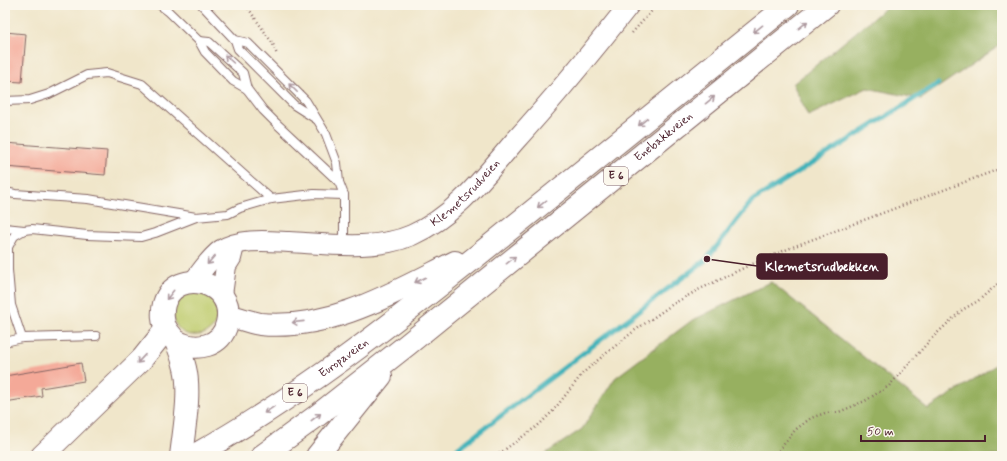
<svg xmlns="http://www.w3.org/2000/svg" width="1007" height="461" viewBox="0 0 1007 461" font-family="Mynerve,sans-serif">
<style>
.green{fill:#bfcc6e;stroke:#84764c}
.forest{fill:#97b061;stroke:#706846}
.lines{fill:none;stroke-linecap:round;stroke-linejoin:round}
.stream{stroke:#43b3ba;stroke-width:5}
.building{fill:#f4a998}
.service-casing{stroke:#846563;stroke-width:10}
.tertiary-casing{stroke:#846563;stroke-width:22}
.trunk-casing{stroke:#846563;stroke-width:24}
.motorway-casing{stroke:#846563;stroke-width:24}
.path{stroke:#846563;stroke-width:2.5;stroke-dasharray:1 3;stroke-linecap:butt}
.service{stroke:#fff;stroke-width:8}
.tertiary{stroke:#fff;stroke-width:20}
.trunk{stroke:#fff;stroke-width:22}
.motorway{stroke:#fff;stroke-width:22}
.oneway{stroke:#ae9aa0}
.labels{text-anchor:middle;dominant-baseline:central;stroke-width:4;stroke-linejoin:round;paint-order:stroke}
.shield{fill:#fbf7ec;stroke:#7f6065;stroke-width:1}
.shield-label{font-size:11px;font-weight:bold;fill:#4a1f2b}
.street-label{font-size:12px;fill:#4a1f2b;stroke:#fbf7ec}
.leader{fill:none;stroke:#4a1f2b;stroke-width:1.5}
.callout-dot{fill:#4a1f2b;stroke:#fbf7ec;stroke-width:1.5}
.callout{fill:#4a1f2b;stroke:#4a1f2b;stroke-width:1.5}
.callout-label{font-size:13px;text-anchor:middle;font-weight:bold;fill:#fff}
</style>
<rect width="100%" height="100%" fill="#fbf7ec"/>
<filter id="ink" filterUnits="userSpaceOnUse"><feTurbulence type="fractalNoise" baseFrequency=".025" numOctaves="2"/><feDisplacementMap in="SourceGraphic" scale="8" xChannelSelector="R" yChannelSelector="G"/><feConvolveMatrix kernelMatrix="1 2 1 2 8 2 1 2 1" color-interpolation-filters="sRGB"/></filter>
<filter id="wash" filterUnits="userSpaceOnUse"><feTurbulence type="fractalNoise" baseFrequency=".012" numOctaves="4" result="noise"/><feDisplacementMap in="SourceGraphic" scale="16" xChannelSelector="R" yChannelSelector="G"/><feGaussianBlur stdDeviation="0.9" result="paint"/><feColorMatrix in="noise" values="0 0 0 0 0 0 0 0 0 0 0 0 0 0 0 0 0 1.4 0 .05"/><feComposite in="paint" operator="in"/></filter>
<g filter="url(#wash)">
<rect width="100%" height="100%" fill="#f0e6ca"/>
<path class="green" d="M190 292 209 295C211 299 216 304 217 308 223 343 171 344 174 313 175 302 180 297 190 292Z"/>
<g class="forest">
<path d="M889 5H1002V44L921 99 867 88 808 116 793 84Z"/>
<path d="M771 282 928 409 1002 361V456H542L582 429 615 378 691 321Z"/>
</g>
<g class="lines">
<path class="stream" d="M448 456 707 259 752 201 938 84"/>
</g>
<g id="blocks">
<g class="building">
<path d="M5 32 26 34 22 82 5 81Z"/>
<path d="M5 143 107 151 105 175 5 167Z"/>
<path d="M81 363 84 381 41 388 42 396 5 402V376Z"/>
</g>
</g>
</g>
<g filter="url(#ink)">
<use href="#blocks" fill-opacity="0" stroke="#846563" stroke-width="1"/>
<g class="lines">
<g class="service-casing">
<g id="service">
<path d="M160 5 168 11 199 41 205 52 233 81 247 89 263 110 276 123 339 182 344 195V245"/>
<path d="M202 5 235 40 248 43 306 101 326 134 337 163 339 182"/>
<path d="M235 40 238 49 294 105 316 119"/>
<path d="M199 41 209 42 243 73 247 89"/>
<path d="M5 101 30 100 49 94 87 75 107 73 142 84 271 199"/>
<path d="M5 192 15 194 88 199 196 217 228 214 240 208 271 199 314 194 344 195"/>
<path d="M5 228 24 230"/>
<path d="M22 338 96 336"/>
<path d="M5 342 22 338 11 305 8 270V247L14 236 24 230 32 229 87 235 141 237 155 233 196 217"/>
</g>
</g>
<g class="tertiary-casing">
<g id="tertiary">
<path id="s1" d="M193 282C202 271 210 258 221 250 241 238 267 241 289 242 327 244 376 251 412 235 455 216 484 177 514 142 554 98 592 52 629 5"/>
<path d="M222 295 226 266 231 258 234 246"/>
</g>
</g>
<g class="trunk-casing">
<g id="trunk">
<path d="M228 315C239 318 249 322 260 324 330 331 395 292 455 262"/>
<path d="M176 341C196 352 222 347 227 323 237 282 176 265 164 304 162 312 162 323 167 330 170 335 174 338 176 342 180 350 183 360 185 368 191 392 184 430 181 456"/>
<path id="s2" d="M193 456C302 395 396 321 493 243 592 164 690 84 788 5"/>
<path id="s3" d="M262 456 318 415 407 345 827 5"/>
<path d="M317 456 381 376"/>
</g>
</g>
<g class="motorway-casing">
<path id="motorway" d="M42 456 142 359 166 329"/>
</g>
<g class="path">
<path d="M246 5 273 44 277 55"/>
<path d="M632 33 657 5"/>
<path d="M496 456 540 424 553 411 583 373 598 360 634 331 673 304 698 290 750 265 795 246 1002 168"/>
<path d="M773 456 777 453 795 430 811 418 825 413 839 412 865 401 889 386 932 338 962 310 978 301 1002 280"/>
</g>
<use href="#service" class="service"/>
<use href="#tertiary" class="tertiary"/>
<use href="#trunk" class="trunk"/>
<use href="#motorway" class="motorway"/>
</g>
<defs><path id="oneway-shaft" d="M-6 0H5M1.5-3L5.5 0L1.5 3" fill="none" stroke-width="1.6" stroke-linecap="round" stroke-linejoin="round"/></defs>
<g class="oneway">
<use href="#oneway-shaft" transform="translate(803 25) rotate(-39)"/>
<use href="#oneway-shaft" transform="translate(758 29) rotate(141)"/>
<use href="#oneway-shaft" transform="translate(229 59) rotate(-138)"/>
<use href="#oneway-shaft" transform="translate(293 88) rotate(-135)"/>
<use href="#oneway-shaft" transform="translate(710 100) rotate(-39)"/>
<use href="#oneway-shaft" transform="translate(643 122) rotate(140)"/>
<use href="#oneway-shaft" transform="translate(542 204) rotate(141)"/>
<use href="#oneway-shaft" transform="translate(211 260) rotate(131)"/>
<use href="#oneway-shaft" transform="translate(511 260) rotate(-39)"/>
<use href="#oneway-shaft" transform="translate(420 280) rotate(154)"/>
<use href="#oneway-shaft" transform="translate(170 295) rotate(129)"/>
<use href="#oneway-shaft" transform="translate(298 322) rotate(174)"/>
<use href="#oneway-shaft" transform="translate(141 359) rotate(133)"/>
<use href="#oneway-shaft" transform="translate(269 410) rotate(146)"/>
<use href="#oneway-shaft" transform="translate(316 417) rotate(-37)"/>
</g>
</g>
<g class="labels">
<g class="shield">
<rect x="604" y="167" width="24" height="18" rx="3"/>
<rect x="283" y="384" width="24" height="18" rx="3"/>
</g>
<g class="shield-label">
<text x="616" y="176">E 6</text>
<text x="295" y="393">E 6</text>
</g>
<g class="street-label">
<text stroke="none"><textPath href="#s3" startOffset="513">Enebakkveien</textPath></text>
<text stroke="none"><textPath href="#s1" startOffset="305">Klemetsrudveien</textPath></text>
<text stroke="none"><textPath href="#s2" startOffset="180">Europaveien</textPath></text>
</g>
</g>
<path class="leader" d="M707 259L757 266"/>
<circle class="callout-dot" cx="707" cy="259" r="4"/>
<rect class="callout" x="757" y="254" width="130" height="25" rx="4"/>
<g class="callout-label">
<text x="822" y="271">Klemetsrudbekken</text>
</g>
<rect width="1007" height="461" fill="none" stroke="#fbf7ec" stroke-width="20"/>
<path d="M861 435v6h124v-6" fill="none" stroke="#4a1f2b" stroke-width="2"/>
<text x="867" y="435" font-size="12" fill="#4a1f2b" stroke="#fbf7ec" stroke-width="3" paint-order="stroke">50 m</text>
</svg>
